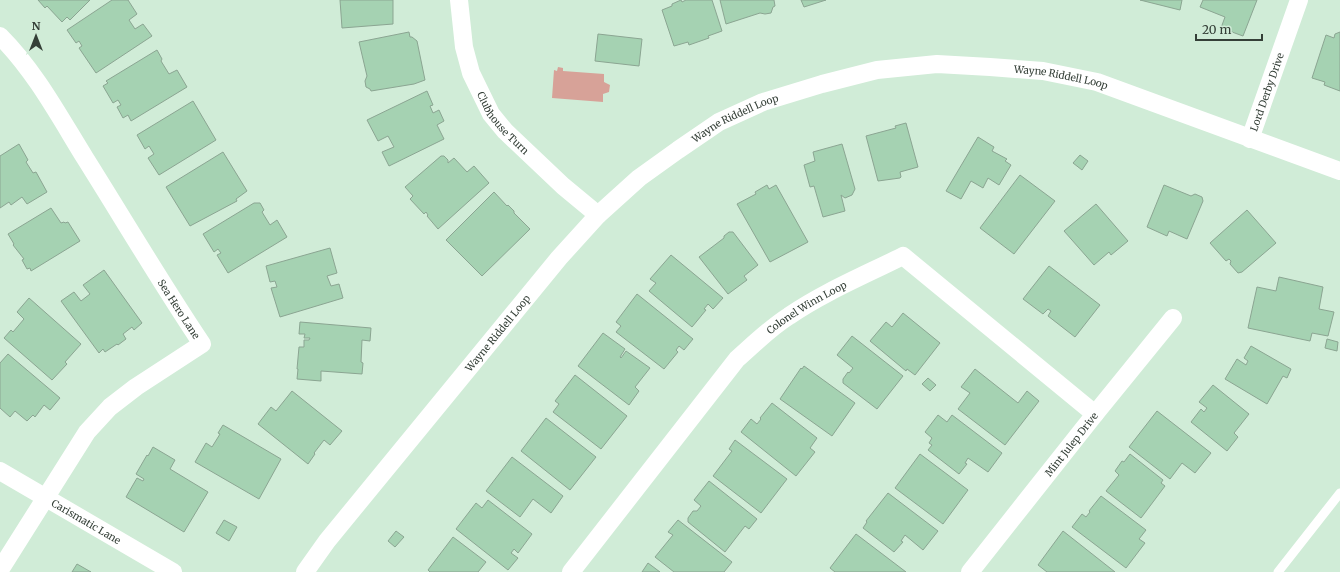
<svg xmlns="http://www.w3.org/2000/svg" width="1340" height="572" viewBox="0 0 1340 572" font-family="Merriweather,serif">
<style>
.water{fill:#d7a298}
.building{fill:#a5d2b2;stroke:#8ba592}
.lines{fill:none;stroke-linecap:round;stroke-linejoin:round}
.lane{stroke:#fff;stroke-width:9}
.street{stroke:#fff;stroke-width:18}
.labels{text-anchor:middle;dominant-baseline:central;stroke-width:3.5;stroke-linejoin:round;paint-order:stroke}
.street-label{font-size:10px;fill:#343f37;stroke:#d0ecd7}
</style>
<rect width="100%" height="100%" fill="#d0ecd7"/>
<path class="water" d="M558 67 563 68V71L604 74V82L610 85 609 92 603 94V102L552 98 554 70 557 71Z"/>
<g class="building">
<path d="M38 0H90L70 20 67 17 62 22 47 6 45 8Z"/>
<path d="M112 0H128L137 14 129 20 135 29 143 24 152 36 96 73 79 48 82 46 79 41 76 43 67 30Z"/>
<path d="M340 0H393V24L342 28Z"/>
<path d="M681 0 682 2 686 0H712L722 31 708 36 709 38 689 45 688 42 674 46 662 10 672 6V4Z"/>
<path d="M720 0H774L775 6 773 7 771 13 765 14 760 13 726 24Z"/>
<path d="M801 0H826L804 7Z"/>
<path d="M1140 0H1182L1180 10Z"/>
<path d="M1203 0H1257L1243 36 1221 28 1225 17 1200 7Z"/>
<path d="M409 32 410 37H412L417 41 425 80 414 84 371 91 370 89 366 87 365 81 367 76 359 42Z"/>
<path d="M1340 32V91L1324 85 1325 82 1312 78 1326 35 1334 38 1335 34Z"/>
<path d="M598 34 642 39 639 66 595 61Z"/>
<path d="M157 50 162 59 161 61 169 74 177 70 187 87 131 121 128 115 123 118 117 107 121 105 118 100 113 103 103 86 108 83 106 81Z"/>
<path d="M427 91 433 105 430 106 433 113 439 110 444 121 437 125 444 139 389 166 382 152 394 147 388 136 378 141 367 120Z"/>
<path d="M193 101 216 140 159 175 148 158 154 154 149 146 145 149 137 135Z"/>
<path d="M906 123 918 167 900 172 901 177 900 178 878 181 866 136 896 128 895 126Z"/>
<path d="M978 137 994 147 992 151 1007 159 1005 161 1011 165 999 185 988 178 983 188 971 181 961 199 946 191Z"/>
<path d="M19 144 28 160 26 162 33 173 36 172 47 192 27 204 22 197 11 205 9 202 0 208V156Z"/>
<path d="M842 144 855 189 852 195 845 198 841 195 845 211 823 217 814 186 810 187 804 165 815 161 813 152Z"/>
<path d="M223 152 247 191 236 199 237 201 190 226 166 187Z"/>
<path d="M1080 155 1088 161 1082 170 1073 163Z"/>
<path d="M441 156H444L448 160V163L454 158 467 172 474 166 489 183 438 229 427 216 428 215 426 212 424 214 410 199 413 196 405 187Z"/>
<path d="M1020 175 1055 201 1014 254 980 228Z"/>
<path d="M767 185 769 189 776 185 808 242 770 262 737 204 756 194 755 192Z"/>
<path d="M1164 185 1191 196 1195 194 1202 197 1203 201 1187 239 1169 231 1167 236 1147 227Z"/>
<path d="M494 192 507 206 508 205 514 211V213L530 229 482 276 446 240Z"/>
<path d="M254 203H260L264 210 262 212 270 225 277 220 287 237 228 273 217 255 221 253 218 249 214 252 203 234Z"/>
<path d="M1096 204 1128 241 1111 255 1109 252 1094 265 1064 231Z"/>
<path d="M51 208 61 223 64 222 65 223 68 222 80 241 31 271 30 268 27 269 22 260 24 259 13 245 14 244 8 234Z"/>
<path d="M1247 210 1276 243 1242 272 1238 273 1230 264 1231 261 1229 259 1226 261 1210 243Z"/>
<path d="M729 232H733L758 265 744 276 747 280 728 294 699 257 724 238V236Z"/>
<path d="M330 248 337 273 327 276 331 286 339 284 343 298 280 317 271 288 277 287 275 281 270 282 266 266Z"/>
<path d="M671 255 723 298 713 309 708 304 704 309 706 310 692 327 649 291 656 283 650 279Z"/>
<path d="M1049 266 1100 305 1075 337 1048 316 1051 311 1048 309 1043 314 1023 299Z"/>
<path d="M104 270 142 323 134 330 132 327 123 334 126 339 118 345 117 344 105 352 103 349 99 353 61 301 74 292 81 301 90 294 83 285Z"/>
<path d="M1279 277 1323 287 1319 309 1334 312 1328 336 1312 333 1310 341 1248 328 1257 287 1276 291Z"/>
<path d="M637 294 693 339 684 350 679 346 676 350 678 352 664 369 616 332 621 326 616 322Z"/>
<path d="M29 298 81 344 65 362 67 364 52 380 4 338 11 330 13 332 24 319 17 312Z"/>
<path d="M903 313 940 343 915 375 907 369 906 371 870 341 886 322 892 327Z"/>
<path d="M300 322 371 328 370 341 362 340 361 362 363 363 362 374 321 371V381L297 379 298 369H297L299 347H304V340H309L310 338H304L305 334H299Z"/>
<path d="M603 333 625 349 620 357 621 358 626 351 650 368 635 387 639 391 629 405 578 366Z"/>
<path d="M852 336 903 376 877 409 843 383V379L848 372 849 373 853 368 837 355Z"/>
<path d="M1327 339 1338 342 1337 351 1325 348Z"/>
<path d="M1251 346 1291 369 1287 378 1283 376 1267 404 1225 379 1237 359 1246 365 1248 361 1244 358Z"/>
<path d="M8 354 60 398 50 410 44 405 35 417 33 415 27 421 15 411 10 417 0 408V363Z"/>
<path d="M804 366 855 403 832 436 780 399 801 368 802 369Z"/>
<path d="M975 369 1018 403 1027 391 1039 401 1005 445 958 409 970 393 961 387Z"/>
<path d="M575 375 627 416 601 449 553 412 559 404 555 401Z"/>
<path d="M928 378 936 385 930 391 922 384Z"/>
<path d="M1213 385 1249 414 1234 433 1238 437 1227 451 1191 422 1201 409 1204 412 1207 408 1199 402Z"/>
<path d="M292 391 342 431 330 445 324 440 314 453 315 454 308 464 258 424 271 407 276 411Z"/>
<path d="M772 403 817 438 810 448 815 452 796 476 741 432 751 419 757 424 761 419 760 418Z"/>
<path d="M1157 411 1211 453 1195 473 1182 463 1170 479 1129 447Z"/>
<path d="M938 415 947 422 952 415 1002 453 988 472 968 458 965 463 967 464 959 474 928 450 932 445 929 443 932 438 925 432Z"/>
<path d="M546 418 596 457 570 490 521 451Z"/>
<path d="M223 425 281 459 259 499 195 462 206 443 212 447 220 434 218 433Z"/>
<path d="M735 440 787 479 761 513 713 476 732 451 729 449Z"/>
<path d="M153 447 175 460 170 469 208 492 184 532 126 497 137 478 143 481 144 479 136 474 147 455 148 456Z"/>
<path d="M920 454 968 490 943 524 895 488Z"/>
<path d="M1130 454 1163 480 1161 483 1165 486 1141 518 1106 491 1119 475 1115 471 1122 461 1124 462Z"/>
<path d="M512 457 563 496 551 513 533 499 520 517 486 491Z"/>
<path d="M709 481 757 519 749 529 745 526 725 552 688 522V518L693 511H697L701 506 694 500Z"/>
<path d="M888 493 938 531 923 550 905 535 901 541 903 542 894 552 863 528 867 522 866 521Z"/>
<path d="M1101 496 1146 530 1139 539 1145 543 1126 568 1072 527 1082 514 1086 517 1090 512 1089 511Z"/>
<path d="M488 500 532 534 518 553 514 549 511 553 518 558 508 570 456 529 476 503 482 508Z"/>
<path d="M224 520 237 527 229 541 216 533Z"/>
<path d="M678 520 732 562 724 572H674L655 557 673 535 668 532Z"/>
<path d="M396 531 404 537 395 547 388 541Z"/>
<path d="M1063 531 1115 572H1047L1038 565Z"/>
<path d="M856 534 906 572H835L830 568Z"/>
<path d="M453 537 486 562 478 572H430L428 570Z"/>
<path d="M648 563 660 572H642Z"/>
<path d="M77 564 91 572H72Z"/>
</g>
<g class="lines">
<path class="lane" d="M1278 572 1340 493"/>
<g class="street">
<path id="s1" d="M459 0 464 47 471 73 491 114 505 131 563 186 598 215"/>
<path id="s2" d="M0 36C35 71 59 116 85 158 124 220 161 283 202 344L136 387 110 407 87 432 0 570"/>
<path id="s3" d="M1250 139 1299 0"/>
<path id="s4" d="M0 471 173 572"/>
<path id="s5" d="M305 572 327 541 559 258 598 215 639 178 678 150 719 122 763 102 822 84 877 70 937 64 990 67 1043 71 1097 82 1340 171"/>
<path id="s6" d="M571 572 737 359C754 344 770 328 789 316 824 292 865 275 903 256L1095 414"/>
<path id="s7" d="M970 572 1095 414 1173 318"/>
</g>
</g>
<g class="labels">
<g class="street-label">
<text stroke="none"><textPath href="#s5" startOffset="967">Wayne Riddell Loop</textPath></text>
<text stroke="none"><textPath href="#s3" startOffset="50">Lord Derby Drive</textPath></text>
<text stroke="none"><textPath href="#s5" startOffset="631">Wayne Riddell Loop</textPath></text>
<text stroke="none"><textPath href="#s1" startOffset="134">Clubhouse Turn</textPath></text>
<text stroke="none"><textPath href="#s6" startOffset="357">Colonel Winn Loop</textPath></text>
<text stroke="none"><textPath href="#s2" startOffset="327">Sea Hero Lane</textPath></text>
<text stroke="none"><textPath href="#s5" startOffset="307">Wayne Riddell Loop</textPath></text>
<text stroke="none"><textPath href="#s7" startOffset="163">Mint Julep Drive</textPath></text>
<text stroke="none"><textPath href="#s4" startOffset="100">Carismatic Lane</textPath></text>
</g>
</g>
<g transform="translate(36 36)" stroke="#d0ecd7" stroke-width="3" paint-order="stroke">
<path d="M0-3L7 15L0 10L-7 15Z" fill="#343f37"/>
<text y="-6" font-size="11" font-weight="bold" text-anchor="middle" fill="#343f37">N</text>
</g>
<path d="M1196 34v6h66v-6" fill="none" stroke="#343f37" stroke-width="2"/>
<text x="1202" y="34" font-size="12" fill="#343f37" stroke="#d0ecd7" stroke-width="3" paint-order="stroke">20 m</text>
</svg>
